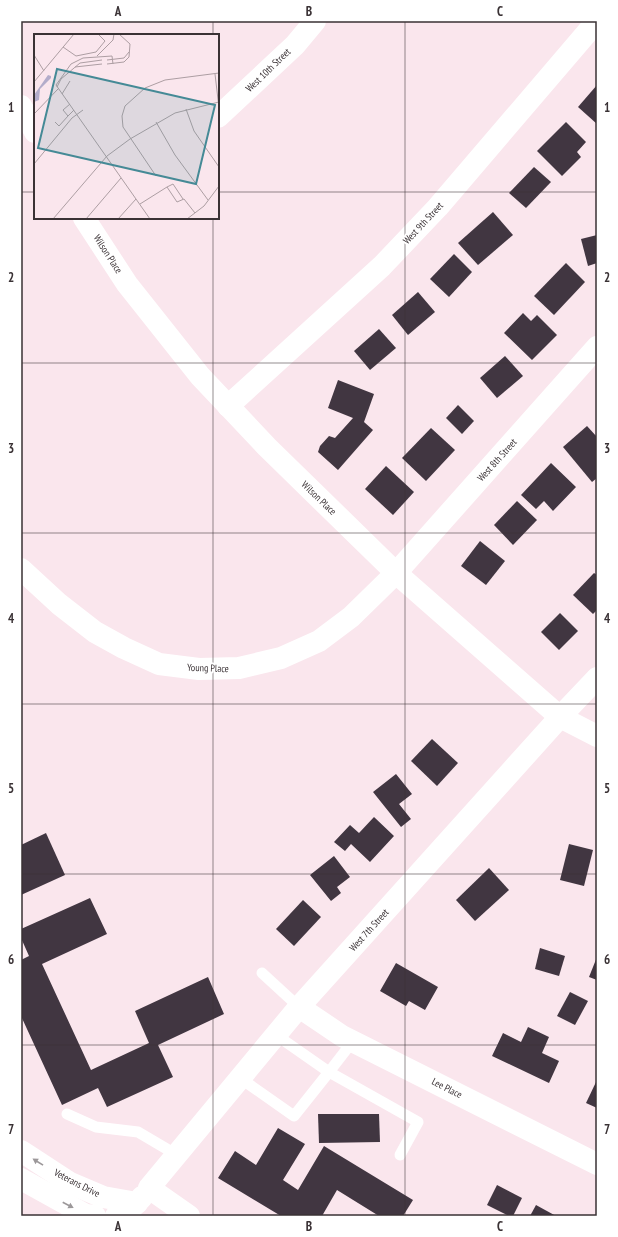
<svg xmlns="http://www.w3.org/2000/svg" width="618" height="1237" viewBox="0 0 618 1237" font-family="'PT Sans Narrow',sans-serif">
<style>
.building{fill:#413641}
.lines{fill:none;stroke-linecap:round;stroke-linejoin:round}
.lane{stroke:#fff;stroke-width:11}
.street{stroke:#fff;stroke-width:22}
.secondary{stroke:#fff;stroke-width:22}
.oneway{fill:#9c989a}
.grid{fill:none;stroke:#3a3235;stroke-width:1;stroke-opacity:0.55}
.labels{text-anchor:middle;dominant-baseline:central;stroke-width:4;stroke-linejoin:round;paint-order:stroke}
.street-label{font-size:10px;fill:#3a3235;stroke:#fff}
.inset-road{fill:none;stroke:#ad9ea3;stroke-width:1}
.view{fill:#458a96;fill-opacity:0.15;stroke:#458a96;stroke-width:2}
.inset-edge{fill:none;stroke:#3a3235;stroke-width:2}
.neatline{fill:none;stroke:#3a3235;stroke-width:1.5}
.grid-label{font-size:13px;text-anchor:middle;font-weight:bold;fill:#3a3235}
</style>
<rect width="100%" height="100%" fill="#fae6ed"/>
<g class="building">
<path d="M597 85V124L578 107Z"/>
<path d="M566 122 586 142 577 152 581 157 562 176 537 151Z"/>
<path d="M534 167 551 182 526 208 509 193Z"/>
<path d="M493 212 513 235 478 265 458 243Z"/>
<path d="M597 235V263L588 266 581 239Z"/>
<path d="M454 254 472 272 449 297 430 279Z"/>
<path d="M566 263 585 282 554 315 534 296Z"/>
<path d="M418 292 435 312 408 335 392 315Z"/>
<path d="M523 313 531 321 537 315 557 335 532 360 504 333Z"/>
<path d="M379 329 396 348 370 370 354 351Z"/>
<path d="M505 356 523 376 497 398 480 378Z"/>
<path d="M338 380 374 394 364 422 373 430 338 470 318 452 320 446 329 436 335 438 353 418 328 408Z"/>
<path d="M458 405 474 421 462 434 446 418Z"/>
<path d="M587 426 597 437V478L592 482 563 447Z"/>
<path d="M431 428 455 450 426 481 402 458Z"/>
<path d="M551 463 576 487 553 511 544 501 536 509 521 495Z"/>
<path d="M386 466 414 492 393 515 365 489Z"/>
<path d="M517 501 537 520 513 545 494 525Z"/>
<path d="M480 541 505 561 486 585 461 566Z"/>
<path d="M594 573 597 575V610L593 614 573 595Z"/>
<path d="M560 613 578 631 559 650 541 632Z"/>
<path d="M432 739 458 763 437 786 411 761Z"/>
<path d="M396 774 412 794 399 804 411 819 401 827 373 792Z"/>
<path d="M374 817 394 836 370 862 351 844 345 851 334 842 350 825 359 833Z"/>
<path d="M46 833 65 875 21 895V845Z"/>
<path d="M569 844 593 850 584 886 560 880Z"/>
<path d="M334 856 350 877 337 887 341 893 331 901 310 875Z"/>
<path d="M489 868 509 890 475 921 456 900Z"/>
<path d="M90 898 107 934 42 964 91 1070 149 1043 135 1011 208 977 224 1014 158 1045 173 1077 107 1107 98 1088 62 1105 21 1016V960L29 956 21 938V929Z"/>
<path d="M303 900 321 917 294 946 276 929Z"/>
<path d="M540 948 565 956 559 976 535 969Z"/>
<path d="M597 957V980L589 977Z"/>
<path d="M396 963 438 987 425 1010 409 1001 406 1006 380 991Z"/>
<path d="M570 992 588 1001 575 1025 557 1016Z"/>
<path d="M528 1027 549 1037 542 1053 559 1061 549 1083 492 1056 503 1033 521 1042Z"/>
<path d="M597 1080V1108L586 1103Z"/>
<path d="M318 1114H379L380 1142 319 1143Z"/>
<path d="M278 1128 305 1144 283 1180 298 1190 324 1146 413 1200 403 1216H379L337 1190 322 1216H281L218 1178 235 1151 256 1165Z"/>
<path d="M497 1185 522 1198 513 1216H509L487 1205Z"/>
<path d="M536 1205 556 1216H530Z"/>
</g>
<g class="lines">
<g class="lane">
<path d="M262 973 299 1007"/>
<path d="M353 1041 329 1072 418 1122 400 1155"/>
<path d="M240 1078 294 1116 329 1072 276 1035"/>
<path d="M67 1114 96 1127 138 1132 177 1155"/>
</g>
<g class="street">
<path d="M21 106 35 132"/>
<path d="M218 117 295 45 315 21"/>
<path d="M84 218 127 284 200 376 267 447 396 573 560 717 597 736"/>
<path d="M228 406 382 266 438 207 597 21"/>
<path d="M21 569 59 604 95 632 124 648 159 664 199 669 239 668 281 658 319 641 351 617 396 573 597 347"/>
<path d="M299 1007 342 1036 597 1164"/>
<path d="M21 1151 70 1183 103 1197 137 1203"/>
<path d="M21 1179 86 1215 95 1216"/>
<path d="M116 1216C127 1214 135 1205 142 1197"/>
</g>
<path class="secondary" d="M189 1216 149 1188 299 1007 560 717 597 678"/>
</g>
<defs><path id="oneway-solid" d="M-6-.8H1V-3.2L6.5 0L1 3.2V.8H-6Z"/></defs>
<g class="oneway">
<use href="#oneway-solid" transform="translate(38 1162) rotate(-148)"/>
<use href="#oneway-solid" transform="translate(68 1205) rotate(28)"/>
</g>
<path class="grid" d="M213 21V35M405 21V1216M21 192H35M218 192H597M213 218V1216M21 363H597M21 533H597M21 704H597M21 874H597M21 1045H597"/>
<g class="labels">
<g class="street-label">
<text transform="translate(268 70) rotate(-44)">West 10th Street</text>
<text transform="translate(423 223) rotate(-47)">West 9th Street</text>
<text transform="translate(108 254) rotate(57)">Wilson Place</text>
<text transform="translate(497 460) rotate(-48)">West 8th Street</text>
<text transform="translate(319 498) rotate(44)">Wilson Place</text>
<text transform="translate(208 668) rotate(2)">Young Place</text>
<text transform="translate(369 930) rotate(-48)">West 7th Street</text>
<text transform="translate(447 1088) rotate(27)">Lee Place</text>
<text transform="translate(77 1183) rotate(27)">Veterans Drive</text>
</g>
</g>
<g transform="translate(34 34)">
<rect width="185" height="185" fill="#fae6ed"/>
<path d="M14 41 17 42V44L6 55 5 66 0 68V61Z" fill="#b3acca"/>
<path class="inset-road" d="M29 13 42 22 62 18 71 7 64 0M0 21 10 37M63 22 79 6 80 0M73 26 90 24 95 18M73 30 90 28 95 23 96 10 85 0M79 30 78 22 49 24 37 30 22 51 116 185M41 33 68 30M181 40 185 74M0 48 40 0M23 53 27 45 46 29 68 26M28 60 36 47M36 70 29 76 34 82 40 76M152 75 160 97 185 133M0 80 24 55M21 88 25 92 34 82M122 88 141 121 174 166M0 130 38 84 49 76M122 142 89 93 88 82 91 72 111 54 131 46 185 39M133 153 139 150 149 165M106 170 133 153 143 168 150 165 161 179M19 185 73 122 96 105 141 79 185 68M52 185 87 144M84 185 102 165M153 185 170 172 185 152"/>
<path class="view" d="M23 35 181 71 162 150 4 114Z"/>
<rect width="185" height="185" class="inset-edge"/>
</g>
<rect width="618" height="1237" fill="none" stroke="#ffffff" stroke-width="44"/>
<rect x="22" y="22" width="574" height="1193" class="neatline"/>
<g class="grid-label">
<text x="118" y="16">A</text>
<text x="309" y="16">B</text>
<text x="500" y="16">C</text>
<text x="11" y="112">1</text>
<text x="607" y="112">1</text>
<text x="11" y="282">2</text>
<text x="607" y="282">2</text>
<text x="11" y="453">3</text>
<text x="607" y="453">3</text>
<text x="11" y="623">4</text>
<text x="607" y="623">4</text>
<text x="11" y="793">5</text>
<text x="607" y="793">5</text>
<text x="11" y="964">6</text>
<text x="607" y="964">6</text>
<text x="11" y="1134">7</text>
<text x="607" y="1134">7</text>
<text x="118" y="1231">A</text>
<text x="309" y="1231">B</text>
<text x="500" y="1231">C</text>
</g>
</svg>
